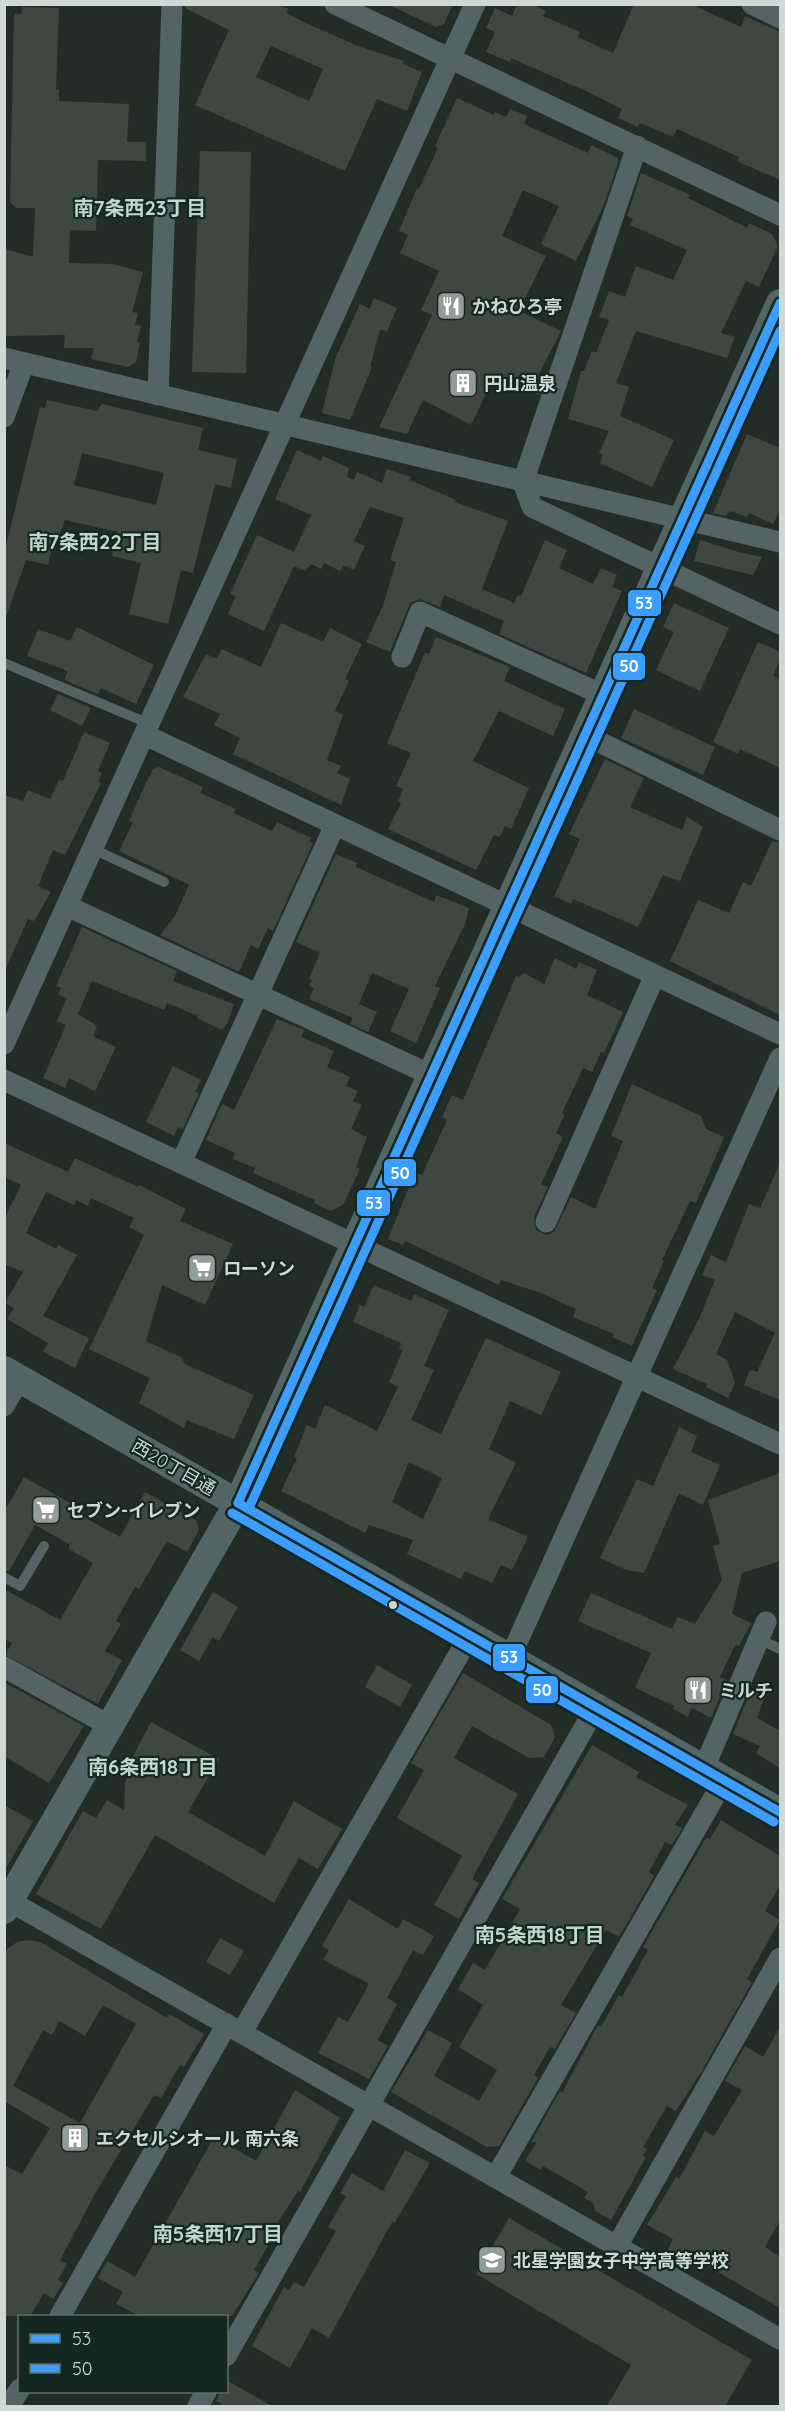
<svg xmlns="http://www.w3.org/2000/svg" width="785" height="2411" viewBox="0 0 785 2411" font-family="Quicksand,'Noto Sans JP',sans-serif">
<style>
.building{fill:#3f4840;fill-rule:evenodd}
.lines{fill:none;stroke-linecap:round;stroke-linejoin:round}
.lane{stroke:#546363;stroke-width:10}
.street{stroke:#546363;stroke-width:21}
.secondary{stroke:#536564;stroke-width:28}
.bus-1-casing{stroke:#142720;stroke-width:14}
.bus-2-casing{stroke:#142720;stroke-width:14}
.bus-1{stroke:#3b9eff;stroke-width:9}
.bus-2{stroke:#3b9eff;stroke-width:9}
.bus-dot{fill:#cdd9d4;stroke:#142720;stroke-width:2}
.labels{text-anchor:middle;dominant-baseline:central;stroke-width:4.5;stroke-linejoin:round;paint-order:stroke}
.poi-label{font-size:18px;font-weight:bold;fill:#cdd9d4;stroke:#142720;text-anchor:start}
.street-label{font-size:18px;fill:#cdd9d4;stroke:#142720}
.neighbourhood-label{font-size:20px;font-weight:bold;fill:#c0d7cd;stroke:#142720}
.line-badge{stroke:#142720;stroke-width:2}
.badge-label{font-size:16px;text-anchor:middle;font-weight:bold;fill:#fff}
</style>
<rect width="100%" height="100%" fill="#222d28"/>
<g class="building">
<path d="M185 4H279L288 9 286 13 310 25 358 46 404 61 403 64 422 72 407 111 377 99 345 171 195 105 229 30 185 8ZM271 46 323 69 309 101 256 77Z"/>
<path d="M387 4H453L444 24 436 27Z"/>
<path d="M517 4H531L546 11 543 16 580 32 578 37 613 53 634 4H690L741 27 745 16 780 32V180L737 161 739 157 677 129 673 137 640 123 638 127 618 118 622 109 588 92 511 58 510 62 486 52 495 32 486 28 495 8 512 16Z"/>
<path d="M22 7 59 8 56 90H59V101L129 104 127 142H146V161L98 160 96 231 70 230 69 263 113 264 143 272 132 312 138 313 135 325 141 326 137 342 140 343 136 362 128 367 91 359 94 348H64L65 335 4 336V249L33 257 35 208H16L10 202 14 13 21 14Z"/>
<path d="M457 98 494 115 495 112 506 117 510 109 527 116 524 124 588 153 591 145 618 158V163L604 205 576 261 541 244 559 206 523 190 502 236 546 256 519 311 561 331 539 374 545 377 539 395 510 382 508 387 493 379 471 425 423 400 407 434 379 427 432 315 421 310 439 271 400 253 408 235 399 231 417 188 419 189 438 148 435 146Z"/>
<path d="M200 151 251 152 246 373 192 372Z"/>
<path d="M641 173 690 195 688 198 747 228 749 223 772 234 778 246 759 287 746 281 721 333 735 337 727 358 636 331 616 383 629 387 620 416 674 440 652 487 600 463 603 455 599 453 609 431 568 419 581 371H584L592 351 596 353 609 320 599 317 609 291 625 297 636 266 673 280 687 250 630 225 633 219 627 216Z"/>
<path d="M374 298 397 308 387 331 380 330 370 367H372L350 420 322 413 335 359 360 304 370 309Z"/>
<path d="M47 400 97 411 102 404 203 428 198 450 237 459 231 488 215 484 193 573 181 570 168 624 129 614 141 563 112 556 118 532 65 520 57 541 54 540 48 565 26 560 7 614H4V554L40 407 45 408ZM82 453 164 473 156 505 74 485Z"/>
<path d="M747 434 780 448V510L773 524 749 513 747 517 730 511 726 516 713 513Z"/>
<path d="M297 450 321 461 323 456 349 468 347 477 354 480 357 472 382 483 387 469 411 477 410 480 456 500 455 502 508 521 482 589 514 603 518 595 521 596 545 540 567 550 559 568 593 584 601 568 617 575 612 587 622 591 586 673 499 634 504 621 444 595 440 607 419 599 410 603 390 652 366 642 383 606 396 562 390 560 404 518 370 507 354 541 365 546 354 570 343 565 340 571 324 563 321 569 311 564 305 571 294 566 264 631 228 614 236 596 230 594 257 535 294 552 311 515 275 499Z"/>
<path d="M700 540 739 552 762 557 753 575 694 561Z"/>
<path d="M674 603 729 628 700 691 656 670 674 632 663 627Z"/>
<path d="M281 623 321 641 324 640 330 628 362 644 345 679 349 681 336 708 335 711 343 715 327 760 341 766 337 773 350 779 341 805 233 754 240 738 214 725 220 714 183 697 206 654 217 659 222 649 261 667Z"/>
<path d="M77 627 154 665 136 704 101 688 98 694 64 680 68 671 27 656 38 629 70 641Z"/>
<path d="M436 637 510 667 504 681 565 709 553 736 499 711 473 761 529 788 511 829 505 826 500 837 494 835 476 870 388 829 401 803 398 802 403 789 396 786 411 753 387 743 425 652 429 654Z"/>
<path d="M758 642 780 652V659L773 676 780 679V768L740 749 738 754 713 742Z"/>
<path d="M58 694 91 708 82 726 50 710Z"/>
<path d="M634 709 715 747 703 775 621 738Z"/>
<path d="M84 732 110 743 98 771 102 773 98 782 101 783 65 855 53 850 38 886 51 892 34 921 28 919 4 972V795L23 801 28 790 50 799 59 780 63 781Z"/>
<path d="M605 759 644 778 630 807 682 830 687 817 703 827 680 881 663 875 638 927 573 899 571 904 554 896 580 839 569 834Z"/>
<path d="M159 767 203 787 200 793 236 809 234 813 272 831 277 822 311 838 309 842 313 843 273 931 268 928 258 949 251 945 239 972 160 935 175 916 189 885 119 851 133 822 129 821 144 787 153 769Z"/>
<path d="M772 841 780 843V1015L670 961 698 900 729 913 743 882 751 886Z"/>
<path d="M336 854 357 863 356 867 434 902 436 895 469 908 465 924 435 986 440 988 416 1043 390 1031 409 989 372 973 353 1018 309 999 314 988 309 986 312 980 309 978 320 953 296 942Z"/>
<path d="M82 927 177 971 173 981 234 1004 228 1022 222 1030 197 1018 198 1016 167 1003 164 1010 92 981 78 1014 97 1026 93 1036 116 1047 95 1091 69 1078 65 1088 43 1078 66 1025 57 1021 67 998 58 995 61 988 56 986Z"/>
<path d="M555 958 576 969 579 962 597 970 587 995 623 1012 604 1053 601 1052 592 1072 583 1068 562 1113 565 1115 556 1133 563 1137 541 1184 548 1187 534 1217 536 1230 547 1235 554 1232 571 1197 595 1209 623 1141 611 1136 632 1084 701 1116 706 1129 724 1137 696 1203 690 1201 662 1260 664 1261 652 1288 657 1290 632 1346 612 1337 614 1334 573 1317 576 1309 541 1293 501 1280 499 1285 405 1241 403 1245 388 1239 415 1172 422 1175 447 1120 442 1117 452 1095 463 1100 516 976 519 977 524 973 544 984Z"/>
<path d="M359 1004 377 1012 368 1032 350 1024Z"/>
<path d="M277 1019 304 1030 301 1037 334 1051 327 1067 350 1077 346 1086 358 1091 353 1101 362 1105 351 1129 367 1137 356 1167 360 1169 343 1205 330 1211 314 1203 315 1200 253 1173 255 1168 233 1159 235 1153 206 1140 222 1104 234 1110Z"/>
<path d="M173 1066 201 1080 195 1092 199 1093 183 1129 178 1127 174 1136 146 1122Z"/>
<path d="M4 1143 68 1172 75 1158 138 1187 139 1185 186 1209 180 1221 233 1244 205 1305 162 1285 146 1341 181 1357 185 1364 254 1395 234 1439 187 1420 184 1428 139 1403 150 1378 89 1349 144 1235 129 1227 134 1218 91 1198 88 1206 76 1200 74 1205 46 1192 26 1233 56 1249 58 1245 77 1255 43 1316 89 1338 75 1368 43 1352 48 1343 7 1319 14 1308 5 1303 23 1272 4 1264V1219L21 1185 4 1177Z"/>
<path d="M780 1163V1400L744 1385 750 1370 757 1372 775 1333 735 1312 716 1354 727 1360 735 1383 728 1398 706 1387 707 1384 673 1369 699 1319 715 1280 702 1275 711 1255 726 1262 749 1204 760 1208Z"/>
<path d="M374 1285 411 1301 414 1294 449 1310 424 1366 434 1370 411 1420 441 1434 486 1338 561 1372 541 1415 510 1401 489 1449 516 1463 488 1519 528 1537 512 1570 501 1565 492 1583 465 1571 461 1579 407 1554 413 1540 369 1525 365 1533 281 1491 297 1458 294 1457 307 1425 315 1429 325 1405 377 1431 398 1387 389 1382 403 1350 399 1348 401 1343 353 1322 360 1305 364 1307ZM409 1462 442 1478 423 1519 392 1502Z"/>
<path d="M679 1427 697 1436 691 1452 720 1465 703 1505 679 1493 644 1573 626 1570 600 1558 637 1479 653 1486Z"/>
<path d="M780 1473V1561L742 1573 732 1614 751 1623 739 1646 735 1645 720 1677 727 1680 711 1718 692 1708 688 1717 673 1709 674 1706 635 1688 651 1653 578 1621 591 1593 672 1629 678 1617 695 1624 722 1580 713 1546 720 1544 708 1500Z"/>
<path d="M24 1477 84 1511 82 1516 120 1537 145 1492 197 1521 199 1530 187 1552 167 1541 139 1589 135 1587 116 1621 121 1624 105 1651 122 1660 98 1704 5 1655 12 1643 4 1639V1589L60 1620 93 1563 69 1549V1544L35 1525 9 1571 4 1570V1512Z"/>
<path d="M213 1592 238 1607 219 1641 213 1637 199 1661 180 1650Z"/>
<path d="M377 1665 412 1685 400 1707 365 1687Z"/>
<path d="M463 1673 551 1725 555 1737 544 1757 529 1758 472 1726 454 1758 518 1794 472 1879 479 1883 459 1919 434 1905 462 1856 397 1818 424 1770 411 1763Z"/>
<path d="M4 1682 84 1726 49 1783 4 1756Z"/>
<path d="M751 1690 765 1696 757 1718 780 1731V1768L756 1753 760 1746 733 1734Z"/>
<path d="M151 1722 219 1759 188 1812 265 1856 294 1801 342 1829 318 1869 299 1858 274 1903 155 1835 101 1929 36 1894 83 1811 96 1818 107 1800 124 1810 125 1782 134 1764 130 1762Z"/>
<path d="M592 1745 639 1772 636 1777 688 1805 675 1825 682 1828 672 1845 665 1842 649 1872 654 1876 621 1934 618 1936 606 1930 561 2005 576 2013 555 2049 550 2047 534 2075 538 2078 499 2146 487 2147 391 2092 428 2030 452 2043 434 2076 479 2101 497 2070 459 2047 483 2005 458 1989 473 1963 485 1970 520 1909 502 1899Z"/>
<path d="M4 1805 33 1821 4 1872Z"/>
<path d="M721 1820 780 1856V1885L765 1911 780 1920 747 1979 752 1982 703 2069 676 2111 667 2106 643 2147 647 2149 643 2156 646 2157 611 2220 595 2211 594 2204 584 2198 588 2192 543 2166 541 2170 525 2161 537 2142H531L560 2091 562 2093 598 2025 601 2027 619 1995 622 1997 648 1950 643 1947 706 1838 710 1839Z"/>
<path d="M349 1899 398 1929 403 1919 434 1936 423 1955 413 1950 387 1998 397 2004 378 2040 388 2046 369 2079 318 2053 338 2017 348 2022 368 1986V1983L323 1960 329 1950 322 1946Z"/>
<path d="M220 1938 244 1951 230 1975 206 1962Z"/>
<path d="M29 1940 40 1942 167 2018 169 2014 204 2034 184 2067 180 2065 161 2098 154 2095 96 2192 60 2260 67 2264 58 2280 63 2283 53 2299 44 2293 30 2316H4V2165L22 2174 50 2128 4 2101V1951L17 1942ZM103 2005 136 2024 80 2123 13 2086 43 2030 52 2035 59 2021 85 2036Z"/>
<path d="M780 2027V2220L765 2247 780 2257V2308L685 2253 681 2259 667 2251 673 2239 647 2225 676 2177 679 2179 705 2131 714 2136 742 2090 725 2081 745 2046 763 2057Z"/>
<path d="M295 2090 340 2118 300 2192 298 2191 278 2222 281 2223 254 2270 259 2273 232 2316H139L116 2304 123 2292 98 2278 107 2261 135 2277 214 2137 256 2161Z"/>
<path d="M405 2150 430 2163 394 2224 392 2222 329 2338 312 2328 290 2368 252 2346 284 2287 289 2290 294 2282 304 2287 336 2231 328 2227 346 2196 340 2193 352 2173 383 2191Z"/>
<path d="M509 2218 752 2360 725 2406H607L631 2365 476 2274Z"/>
<path d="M228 2381 272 2406H225L216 2401 221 2391H226Z"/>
</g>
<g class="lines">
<g class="lane">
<path d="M4 663 150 724"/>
<path d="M93 849 164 882"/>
<path d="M4 1577 20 1586 44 1546"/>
<path d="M759 1639 780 1649"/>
</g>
<g class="street">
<path d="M335 4 780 215"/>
<path d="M752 4 780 18"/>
<path d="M637 146 523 482 532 507 780 624"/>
<path d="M4 358 780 542"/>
<path d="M158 395 172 4"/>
<path d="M4 417 24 363"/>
<path d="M402 657 420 612 603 695"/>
<path d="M145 735 780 1034"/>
<path d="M585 735 780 830"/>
<path d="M67 906 431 1075"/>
<path d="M4 1044 475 4"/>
<path d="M4 1080 780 1444"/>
<path d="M181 1163 335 825"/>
<path d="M546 1222 655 975"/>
<path d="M4 1406 20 1379"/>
<path d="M510 1658 780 1058"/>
<path d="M4 1667 110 1726"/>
<path d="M704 1768 766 1622"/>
<path d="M4 1898 780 2339"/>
<path d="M242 2032 470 1635"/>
<path d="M496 2177 724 1780"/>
<path d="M617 2246 780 1958"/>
<path d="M60 2316 227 2024"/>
<path d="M226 2356 596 1707"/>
<path d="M9 2406 20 2389"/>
<path d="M198 2406 206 2392"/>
</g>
<g class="secondary">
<path d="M4 1370 780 1812"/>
<path d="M4 1910 238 1503 780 303"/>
</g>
<g class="bus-1-casing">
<g id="bus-1">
<path d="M238 1503 780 303"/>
<path d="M238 1503 780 1812"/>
</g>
</g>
<g class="bus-2-casing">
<g id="bus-2">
<path d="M249 1508 780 331"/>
<path d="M232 1513 774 1822"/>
</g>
</g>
<use href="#bus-1" class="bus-1"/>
<use href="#bus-2" class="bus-2"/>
</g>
<defs>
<g id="restaurant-square" transform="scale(1.5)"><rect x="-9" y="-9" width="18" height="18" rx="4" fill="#919d98" stroke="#142720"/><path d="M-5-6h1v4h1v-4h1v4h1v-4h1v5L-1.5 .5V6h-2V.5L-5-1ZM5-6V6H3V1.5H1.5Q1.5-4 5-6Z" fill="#fff"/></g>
<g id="building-square" transform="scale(1.5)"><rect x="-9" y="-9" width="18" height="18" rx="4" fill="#919d98" stroke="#142720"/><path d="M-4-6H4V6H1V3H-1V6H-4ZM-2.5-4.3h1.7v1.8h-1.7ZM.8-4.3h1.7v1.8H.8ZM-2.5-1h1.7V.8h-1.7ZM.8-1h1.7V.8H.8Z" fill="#fff"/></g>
<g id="supermarket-square" transform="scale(1.5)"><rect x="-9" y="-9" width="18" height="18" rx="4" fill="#919d98" stroke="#142720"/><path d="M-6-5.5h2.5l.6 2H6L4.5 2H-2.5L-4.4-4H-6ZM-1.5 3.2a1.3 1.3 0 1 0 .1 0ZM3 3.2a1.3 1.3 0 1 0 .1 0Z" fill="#fff"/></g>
<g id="school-square" transform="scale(1.5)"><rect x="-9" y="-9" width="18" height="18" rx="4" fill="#919d98" stroke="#142720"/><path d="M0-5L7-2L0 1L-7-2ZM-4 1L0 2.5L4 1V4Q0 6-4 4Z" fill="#fff"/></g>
</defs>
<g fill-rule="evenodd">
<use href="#restaurant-square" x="451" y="306"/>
<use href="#building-square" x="463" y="383"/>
<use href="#supermarket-square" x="202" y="1268"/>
<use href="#supermarket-square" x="46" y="1510"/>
<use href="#restaurant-square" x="698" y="1690"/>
<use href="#building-square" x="75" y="2138"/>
<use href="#school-square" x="492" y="2260"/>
</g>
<circle class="bus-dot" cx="393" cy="1605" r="5"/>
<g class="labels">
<g class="poi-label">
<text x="472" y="306">かねひろ亭</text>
<text x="484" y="383">円山温泉</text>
<text x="223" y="1268">ローソン</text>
<text x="67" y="1510">セブン-イレブン</text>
<text x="719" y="1690">ミルチ</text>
<text x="96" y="2138">エクセルシオール 南六条</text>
<text x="513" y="2260">北星学園女子中学高等学校</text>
</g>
<g class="street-label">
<text transform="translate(174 1467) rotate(30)">西20丁目通</text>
</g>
<g class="neighbourhood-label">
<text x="140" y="207">南7条西23丁目</text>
<text x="95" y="541">南7条西22丁目</text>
<text x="153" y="1766">南6条西18丁目</text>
<text x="540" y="1934">南5条西18丁目</text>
<text x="218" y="2233">南5条西17丁目</text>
</g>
</g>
<g class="line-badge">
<rect x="627" y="589" width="35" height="28" rx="6" fill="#3b9eff"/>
<rect x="612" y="652" width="34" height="29" rx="6" fill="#3b9eff"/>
<rect x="383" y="1158" width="34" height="29" rx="6" fill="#3b9eff"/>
<rect x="356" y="1189" width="35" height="28" rx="6" fill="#3b9eff"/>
<rect x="492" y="1643" width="34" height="29" rx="6" fill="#3b9eff"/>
<rect x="525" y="1675" width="34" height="29" rx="6" fill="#3b9eff"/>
</g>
<g class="badge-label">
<text x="644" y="609">53</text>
<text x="629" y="672">50</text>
<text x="400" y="1179">50</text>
<text x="374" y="1209">53</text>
<text x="509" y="1663">53</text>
<text x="542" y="1696">50</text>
</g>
<rect width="785" height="2411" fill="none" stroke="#cdd9d4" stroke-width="12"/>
<rect x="18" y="2315" width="210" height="78" fill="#142720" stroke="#5e6e68" stroke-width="1.5"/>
<rect x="30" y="2334" width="30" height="9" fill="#3b9eff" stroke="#5e6e68" stroke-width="1.5"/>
<text x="72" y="2345" font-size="18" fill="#cdd9d4">53</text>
<rect x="30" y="2364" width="30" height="9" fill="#3b9eff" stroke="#5e6e68" stroke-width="1.5"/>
<text x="72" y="2375" font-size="18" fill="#cdd9d4">50</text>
</svg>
